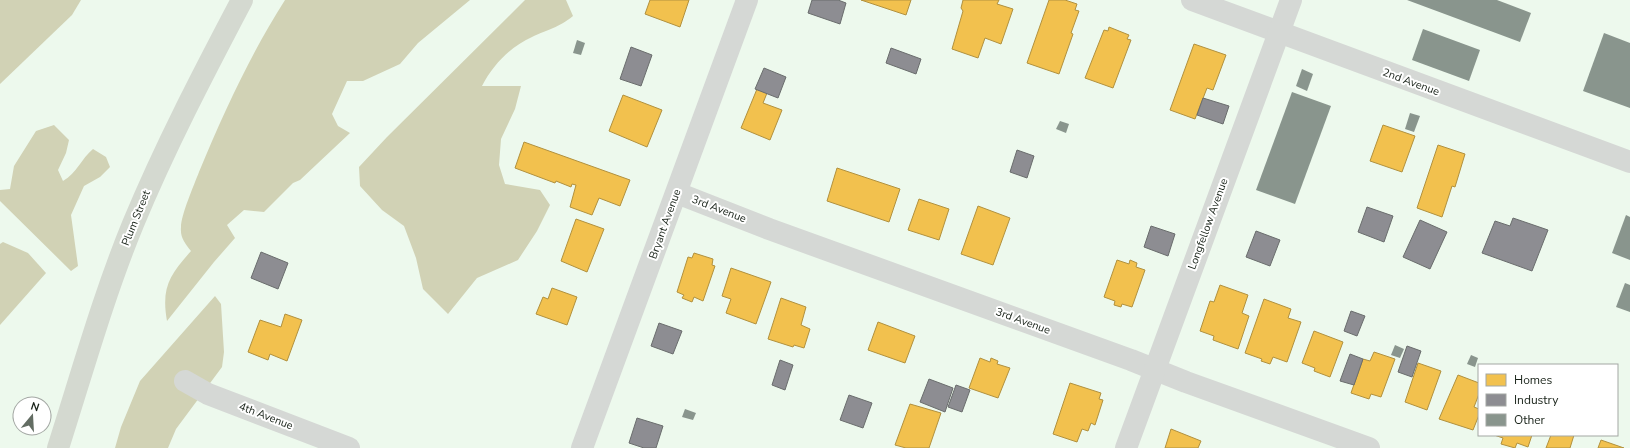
<svg xmlns="http://www.w3.org/2000/svg" width="1630" height="448" viewBox="0 0 1630 448" font-family="'Nunito Sans',sans-serif">
<style>
.forest{fill:#d1d2b5}
.homes{fill:#f2c14e;stroke:#b1913e}
.industry{fill:#8d8d92;stroke:#6a6d6d}
.building{fill:#89958d}
.lines{fill:none;stroke-linecap:round;stroke-linejoin:round}
.minor{stroke:#d5d8d5;stroke-width:22}
.major{stroke:#d4d9d0;stroke-width:22}
.labels{text-anchor:middle;dominant-baseline:central;stroke-width:4;stroke-linejoin:round;paint-order:stroke}
.street-label{font-size:11px;fill:#182218;stroke:#fff}
</style>
<rect width="100%" height="100%" fill="#edf9ed"/>
<g class="forest">
<path d="M0 0H81L72 15 0 84Z"/>
<path d="M285 0H470L418 43 400 64 363 81H347L332 114 338 126 350 133 300 180 293 183 264 212 244 210 227 225 235 238 214 262 167 321C161 287 170 275 191 251 185 243 180 238 181 227 181 215 194 185 199 172 224 112 250 55 285 0Z"/>
<path d="M525 0H566L573 16C558 28 549 29 532 37 510 47 493 65 482 86H521L515 109 501 139 499 165 505 184 540 190 550 205 537 231 518 260 477 278 448 314 423 289 416 258 404 226 382 210 360 186 359 167 387 137Z"/>
<path d="M54 125 69 140 66 153 58 170 63 181C77 173 81 159 93 149L106 157 110 167 100 177 84 186 71 215 78 266 71 271 0 201V190L10 189 14 166 36 131Z"/>
<path d="M3 242 28 253 46 273 0 325V244Z"/>
<path d="M215 296 221 304 224 352 222 367 176 429 168 448H115L121 427 140 381Z"/>
</g>
<g class="homes">
<path d="M650 0H689L680 27 645 14Z"/>
<path d="M861 0H911L906 15Z"/>
<path d="M963 0H999L997 4 1013 9 1001 44 985 38 978 58 952 49 963 11 961 8Z"/>
<path d="M1049 0H1065L1077 4 1075 10 1079 11 1071 33 1073 34 1059 74 1027 63Z"/>
<path d="M1109 27 1129 35 1127 39 1131 40 1113 88 1085 78 1104 30 1108 31Z"/>
<path d="M1194 44 1226 55 1213 90 1207 88 1195 119 1170 110Z"/>
<path d="M757 89 767 93 763 103 782 110 770 140 741 128Z"/>
<path d="M623 95 662 110 647 147 609 131Z"/>
<path d="M1383 125 1415 136 1402 172 1370 161Z"/>
<path d="M524 142 630 180 620 206 599 198 592 215 570 207 576 185 572 184 571 187 556 181 555 183 515 168Z"/>
<path d="M1438 145 1465 154 1455 187 1452 186 1442 217 1417 208Z"/>
<path d="M837 168 900 189 889 222 827 201Z"/>
<path d="M919 199 949 209 939 240 908 230Z"/>
<path d="M978 206 1010 218 993 265 961 254Z"/>
<path d="M576 219 604 229 587 272 561 261Z"/>
<path d="M694 253 713 259 712 265 715 266 703 301 694 297 692 302 682 298 684 295 677 292 688 257 692 258Z"/>
<path d="M1117 260 1129 264 1130 260 1137 263 1136 267 1145 270 1132 307 1122 304 1121 307 1114 305 1115 301 1104 297Z"/>
<path d="M731 268 771 282 756 324 726 313 731 299 722 296Z"/>
<path d="M1220 285 1248 295 1242 313 1249 316 1238 349 1213 340 1214 336 1200 331 1210 301 1214 302Z"/>
<path d="M552 288 577 297 567 325 536 314 543 297 548 299Z"/>
<path d="M781 298 806 307 801 325 810 329 804 348 794 345 793 347 768 339Z"/>
<path d="M1264 299 1291 309 1288 318 1301 322 1287 362 1273 357 1270 364 1261 361 1262 359 1245 353Z"/>
<path d="M285 314 302 320 287 361 270 354 268 360 248 352 260 320 281 327Z"/>
<path d="M878 322 915 336 905 363 868 350Z"/>
<path d="M1314 331 1343 342 1330 377 1314 371 1315 368 1302 363Z"/>
<path d="M1374 352 1395 359 1381 397 1371 394 1369 399 1351 393 1363 359 1370 361Z"/>
<path d="M980 358 990 362 991 358 998 361 997 364 1010 368 998 398 969 388Z"/>
<path d="M1418 363 1441 371 1427 410 1405 402Z"/>
<path d="M1458 375 1479 383V394L1474 407 1479 409V415L1473 430 1439 419Z"/>
<path d="M1070 383 1101 393 1099 399 1103 400 1095 425 1091 423 1088 431 1082 429 1077 442 1053 434Z"/>
<path d="M910 404 941 413 929 448H906L895 445Z"/>
<path d="M1171 429 1201 441 1198 448H1165Z"/>
<path d="M1494 435H1532L1528 447 1517 443 1515 448 1501 444 1503 438Z"/>
<path d="M1551 435H1574L1570 448H1546Z"/>
<path d="M1601 440 1624 448H1598Z"/>
</g>
<g class="industry">
<path d="M812 0H838L846 3 840 24 808 13Z"/>
<path d="M631 47 652 55 641 86 620 79Z"/>
<path d="M891 48 921 59 916 74 886 63Z"/>
<path d="M764 68 786 77 778 98 755 89Z"/>
<path d="M1203 98 1229 106 1223 124 1197 115Z"/>
<path d="M1017 150 1034 156 1027 178 1010 172Z"/>
<path d="M1367 207 1393 216 1384 242 1358 232Z"/>
<path d="M1513 218 1548 230 1532 271 1482 253 1495 221 1510 226Z"/>
<path d="M1420 220 1447 232 1430 269 1403 257Z"/>
<path d="M1151 226 1175 234 1168 256 1144 247Z"/>
<path d="M1256 231 1280 240 1270 266 1246 257Z"/>
<path d="M261 252 288 263 278 289 251 278Z"/>
<path d="M1351 311 1365 316 1357 336 1344 331Z"/>
<path d="M659 323 682 331 673 354 651 346Z"/>
<path d="M1407 346 1421 351 1412 377 1398 372Z"/>
<path d="M1350 354 1363 359 1354 385 1340 381Z"/>
<path d="M780 360 793 365 785 390 772 385Z"/>
<path d="M929 379 953 388 945 412 920 402Z"/>
<path d="M956 385 970 390 962 412 948 407Z"/>
<path d="M849 395 872 403 863 428 840 420Z"/>
<path d="M637 418 663 426 656 448H644L629 443Z"/>
</g>
<g class="building">
<path d="M1407 0H1497L1531 13 1520 42Z"/>
<path d="M1423 29 1480 50 1469 81 1412 60Z"/>
<path d="M1604 33 1630 43V108L1583 91Z"/>
<path d="M577 40 585 43 581 55 573 53Z"/>
<path d="M1302 69 1313 74 1307 91 1296 86Z"/>
<path d="M1292 92 1331 106 1295 204 1256 190Z"/>
<path d="M1410 113 1420 116 1414 132 1405 129Z"/>
<path d="M1060 121 1069 124 1066 133 1056 129Z"/>
<path d="M1626 215 1630 217V260L1612 253Z"/>
<path d="M1625 283 1630 285V312L1616 307Z"/>
<path d="M1395 345 1404 349 1400 358 1391 355Z"/>
<path d="M1471 355 1478 358 1475 367 1467 364Z"/>
<path d="M685 409 696 413 693 420 682 417Z"/>
</g>
<g class="lines">
<g class="minor">
<path d="M1192 0 1630 162"/>
<path d="M677 193 769 229 1131 360 1186 382 1369 448"/>
<path d="M185 381 208 394 349 448"/>
<path d="M582 448 747 0"/>
<path d="M1126 448 1291 0"/>
</g>
<path class="major" d="M58 448C82 373 103 297 133 224 165 147 203 74 242 0"/>
</g>
<g class="labels">
<g class="street-label">
<text transform="translate(1411 82) rotate(20)">2nd Avenue</text>
<text transform="translate(719 209) rotate(21)">3rd Avenue</text>
<text transform="translate(136 218) rotate(-68)">Plum Street</text>
<text transform="translate(665 224) rotate(-70)">Bryant Avenue</text>
<text transform="translate(1208 224) rotate(-70)">Longfellow Avenue</text>
<text transform="translate(1023 321) rotate(20)">3rd Avenue</text>
<text transform="translate(266 416) rotate(21)">4th Avenue</text>
</g>
</g>
<rect x="1478" y="364" width="140" height="72" fill="#ffffff" stroke="#a3a7a3"/>
<rect x="1486" y="374" width="20" height="12" fill="#f2c14e" stroke="#a3a7a3"/>
<text x="1514" y="384" font-size="12" fill="#182218">Homes</text>
<rect x="1486" y="394" width="20" height="12" fill="#8d8d92" stroke="#a3a7a3"/>
<text x="1514" y="404" font-size="12" fill="#182218">Industry</text>
<rect x="1486" y="414" width="20" height="12" fill="#89958d" stroke="#a3a7a3"/>
<text x="1514" y="424" font-size="12" fill="#182218">Other</text>
<g transform="translate(32 416) rotate(18)"><circle r="19" fill="#ffffff" stroke="#a3a7a3"/>
<path d="M0-3L7 15L0 10L-7 15Z" fill="#636d63"/>
<text y="-6" font-size="11" font-weight="bold" text-anchor="middle" fill="#182218">N</text>
</g>
</svg>
